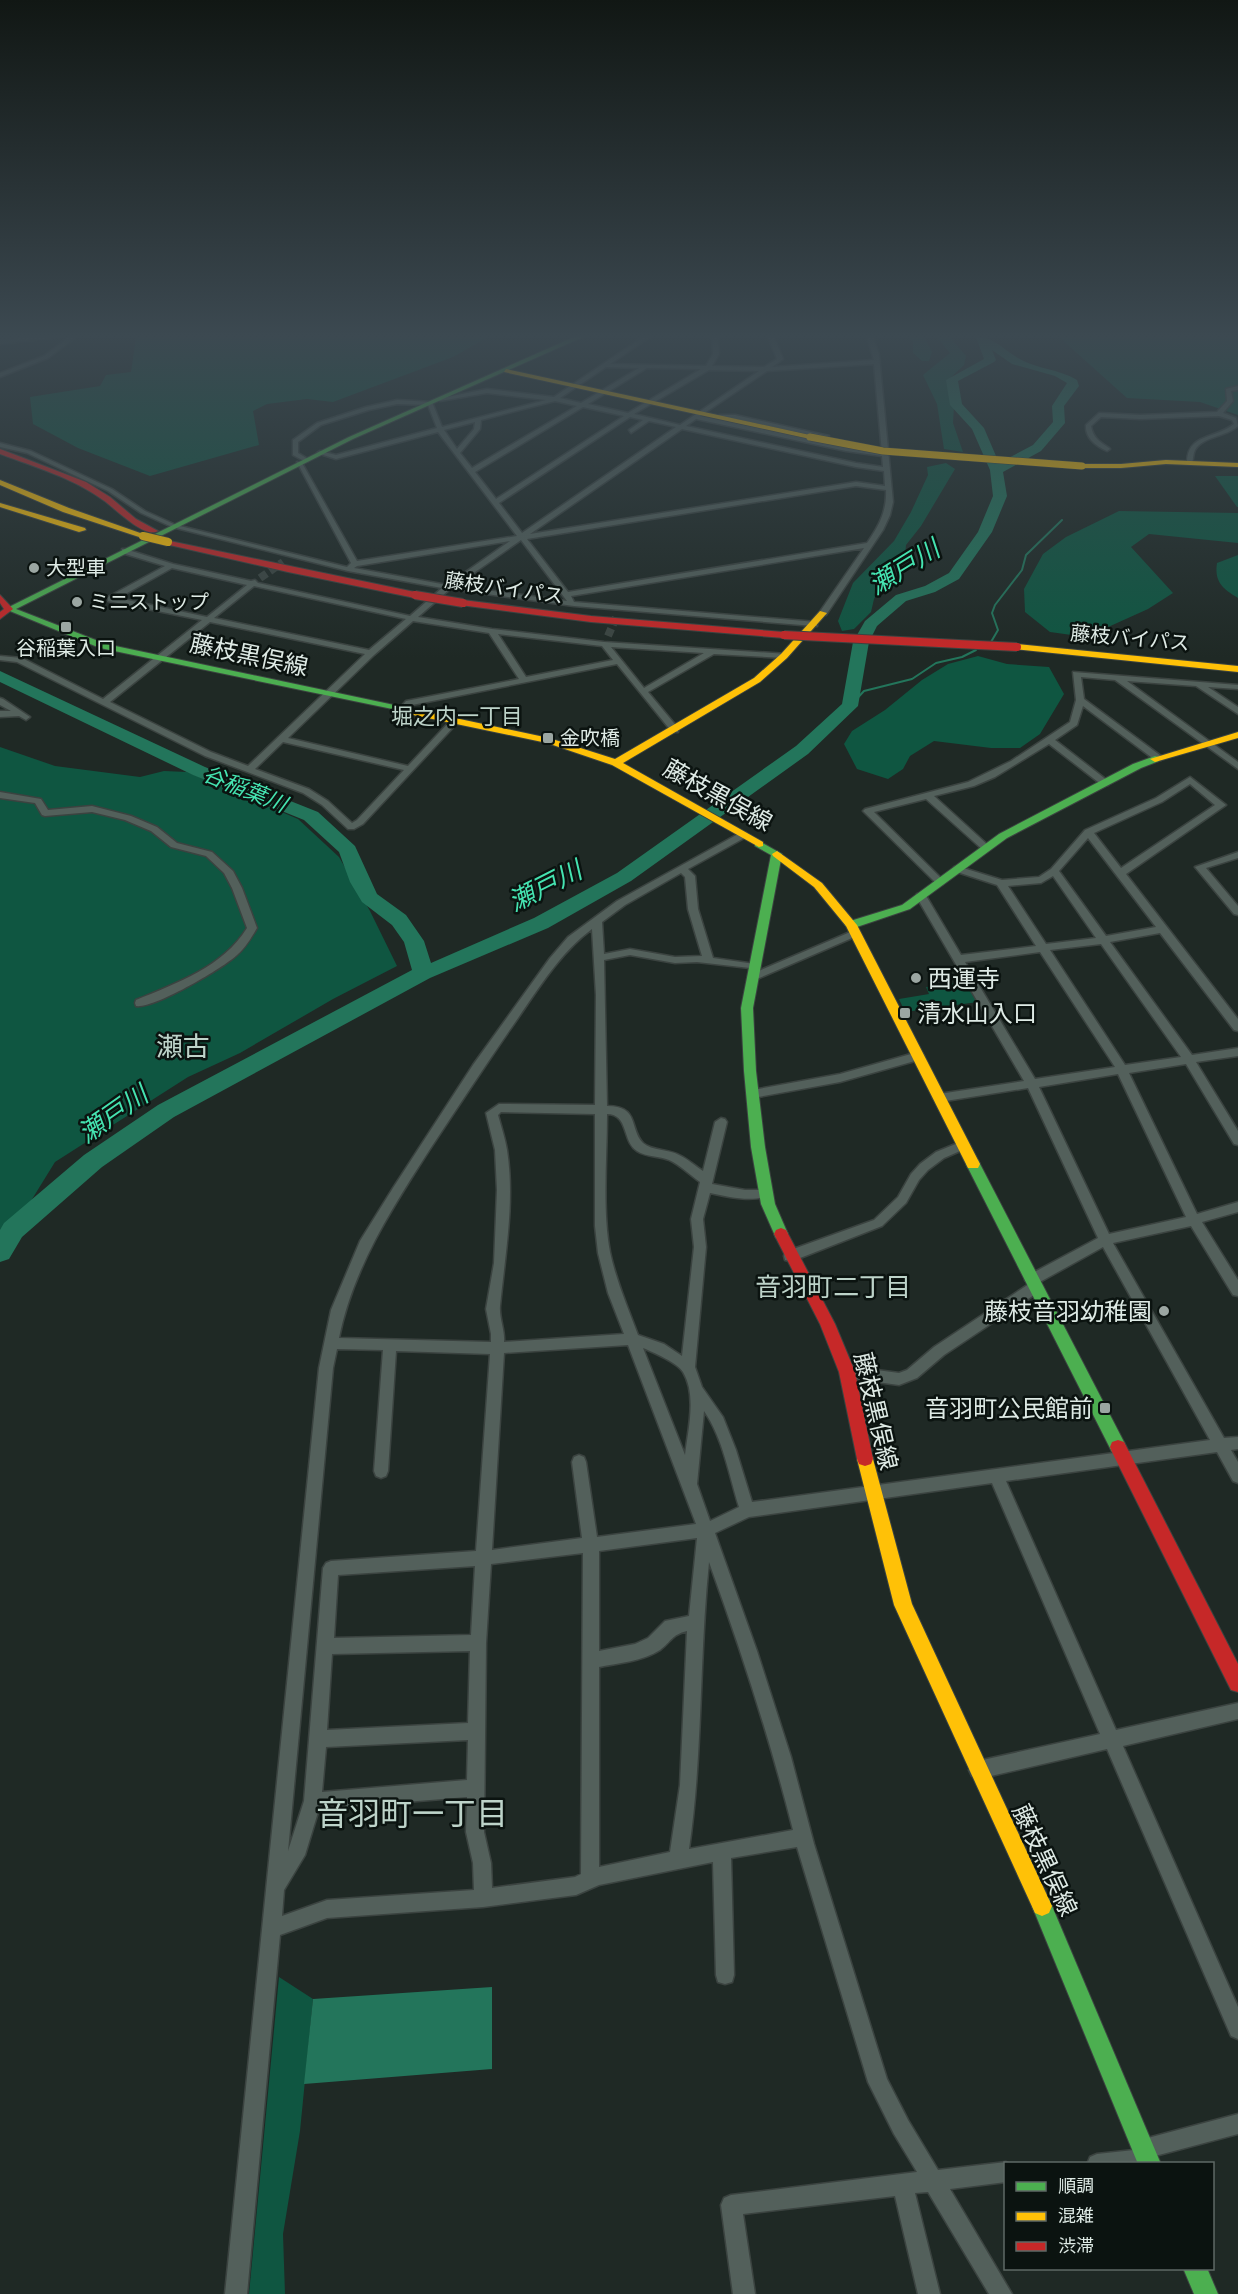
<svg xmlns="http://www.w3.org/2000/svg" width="1238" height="2294" viewBox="0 0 1238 2294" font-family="'Zilla Slab','Noto Sans JP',serif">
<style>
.green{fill:#0f5641}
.water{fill:#23755b}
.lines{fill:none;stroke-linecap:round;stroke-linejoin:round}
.stream{stroke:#23755b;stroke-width:2}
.river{fill:#23755b;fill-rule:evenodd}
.street-tunnel{stroke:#3c4642;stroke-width:8;stroke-dasharray:8 4;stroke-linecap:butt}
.street-casing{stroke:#3b4340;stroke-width:3}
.fast-casing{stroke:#3b4340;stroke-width:2}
.slow-casing{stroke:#3b4340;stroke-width:2}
.jam-casing{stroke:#3b4340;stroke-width:2}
.street{fill:#53605b;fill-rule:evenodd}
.fast{fill:#4caf50;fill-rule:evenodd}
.slow{fill:#ffc107;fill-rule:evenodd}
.jam{fill:#c62828;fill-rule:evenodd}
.slow-bridge-far1-casing{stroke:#3b4340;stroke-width:8;stroke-linecap:butt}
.slow-bridge-casing{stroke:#3b4340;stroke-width:10;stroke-linecap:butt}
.jam-bridge-casing{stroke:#3b4340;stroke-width:10;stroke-linecap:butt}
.slow-bridge-far1{stroke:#ffc107;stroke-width:7}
.slow-bridge{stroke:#ffc107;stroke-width:8}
.jam-bridge{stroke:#c62828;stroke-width:8}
.poi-dot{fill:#9ba6a2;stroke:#0b1310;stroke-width:2}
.labels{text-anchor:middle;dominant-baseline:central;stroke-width:5;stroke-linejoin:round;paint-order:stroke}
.far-poi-label{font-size:20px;fill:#deeae5;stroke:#0b1310;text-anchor:start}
.far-street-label{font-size:20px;fill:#deeae5;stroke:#0b1310}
.far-neighbourhood-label{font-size:22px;fill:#bdd3c9;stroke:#0b1310}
.far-water-label{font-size:22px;font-style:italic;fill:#45e4b1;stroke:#0b1310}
.street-label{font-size:24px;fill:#deeae5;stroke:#0b1310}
.poi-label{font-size:24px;fill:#deeae5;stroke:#0b1310;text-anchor:start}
.water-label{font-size:26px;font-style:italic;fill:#45e4b1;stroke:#0b1310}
.neighbourhood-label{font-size:26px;fill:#bdd3c9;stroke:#0b1310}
.quarter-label{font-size:27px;fill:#bdd3c9;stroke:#0b1310}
.near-neighbourhood-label{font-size:32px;fill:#bdd3c9;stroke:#0b1310}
</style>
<rect width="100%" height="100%" fill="#1f2925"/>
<g class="green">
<path d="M136 337H488L453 357 333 402 307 399 267 404 253 411 259 445 150 476 78 448 33 424 30 397 100 386 106 375 131 372Z"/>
<path d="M909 337H924L932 352 929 361H922L913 353V342Z"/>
<path d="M937 337H950L966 356 964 365 947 381 954 405 953 423 963 452 944 449 937 404 923 375 950 353Z"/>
<path d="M1059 337H1238V415L1200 402 1127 398Z"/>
<path d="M946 463 955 469 921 526 906 545 905 556 887 577 874 599 871 612 854 629 842 631 838 621 853 583 894 541 911 512 928 475 927 467Z"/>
<path d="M1215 476H1238V507H1237Z"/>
<path d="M1119 511 1238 513V543L1149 534 1131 547 1173 593 1148 609 1086 637 1050 632 1025 612 1024 589 1043 554 1066 537Z"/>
<path d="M1238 555V598C1223 589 1214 582 1217 563Z"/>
<path d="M978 656 1007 664 1049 667 1064 694 1040 734 1020 748H991L934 741 910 756 903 769 888 779 857 769 844 744 852 731 885 710 922 680 948 664Z"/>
<path d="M0 747 55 766 140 777 164 771 187 772 298 819 339 857 370 911 397 966 333 999 240 1053 188 1077 55 1162 13 1230 0 1246Z"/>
<path d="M966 982 978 1002 905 1012 899 999 929 994 926 987Z"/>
<path d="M279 1977 313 1999 300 2131 283 2234 285 2294H249Z"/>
</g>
<path class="water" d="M492 1987V2069L304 2084 313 1999Z"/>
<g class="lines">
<g class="stream">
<path d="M991 642 998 630 992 613 995 605 1022 570 1026 555 1062 520"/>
<path d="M850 706 864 691 912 679 936 663 962 657 976 650"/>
</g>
<path class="river" d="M976 337C994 337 1003 349 1018 358 1036 369 1059 369 1077 380L1079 386 1064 406 1065 423 1041 451 1003 472 1007 496 992 532 959 579 935 592 906 601 877 626 869 642 858 706 808 754 631 881 548 928 430 978 174 1117 102 1167 22 1237 9 1259 0 1262V1230L4 1223 84 1155 158 1105 412 970 404 942 392 925 362 902 350 882 339 852 304 820 193 775 0 682V671L205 767 318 812 355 846 377 894 406 915 424 941 431 963 534 918 617 873 796 746 842 704 853 642 865 621 896 595 925 586 949 573 978 532 993 496 990 470 972 429 950 405 946 380 984 359ZM992 350 1012 364 1055 376 1067 383 1052 406 1053 422 1033 445 999 463 984 428 962 404 958 381 994 362 996 360Z"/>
<g class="street-tunnel">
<path d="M260 578 283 562"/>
<path d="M608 636 617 615"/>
</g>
<g class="street-casing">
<g id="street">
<path d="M35 337H58L0 344V340Z"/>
<path d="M69 337H76L48 358 0 377V373L44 356Z"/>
<path d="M643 337H650L610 364 706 366 713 354 712 337H718L719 354 712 366 764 367 777 359 768 337H774L783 359 772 367 874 360 867 337H873L879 355 893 502 890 515 883 530 826 615 819 613 864 548 571 596 574 602 817 622V626H814L574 606 450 589 418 617 492 629 604 642 787 654 788 656 784 658 714 654 648 692 678 728V732H672L617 664 412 705 406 711H400L399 709 406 701 519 679 489 633 413 621 374 655 288 738 408 766 452 719 459 721 363 824 354 829H348L322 805 303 793 205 756 17 662 0 660V656L22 658 103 699 202 620 108 601V597L165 566 122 553V549H125L173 564 251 581 255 580 258 583 410 616 442 588 348 571 172 527 141 513 108 491 27 453 0 447V443L31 451 112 489 145 511 176 525 347 567 351 563 297 462 302 463 357 561 517 536 438 432 336 459 317 453 320 451 336 455 437 428 428 405 397 404 369 410 321 425 298 442V453L308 459V461H304L293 455V440L317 423 366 407 397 400 432 402 442 427 546 400 487 393 440 401 437 399 487 389 554 397ZM874 364 882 453 846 447 700 416 767 371ZM606 367 639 368 581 403 560 398ZM647 368 701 369 628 413 588 404ZM709 370 759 371 680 425 634 414ZM555 401 577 406 472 468 460 453 480 429 481 420ZM583 407 624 416 496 499 475 472ZM630 417 643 420 629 430 631 433 649 421 676 427 522 533 499 503ZM696 419 846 451 882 456 883 467 856 463 686 426ZM475 422 474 429 457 449 444 430ZM682 429 856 467 884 471 885 486 856 482 530 534ZM856 486 886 490C887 511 879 526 867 543L568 592 527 539ZM521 540 567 601 455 586ZM510 541 447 585 354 568 357 566ZM172 568 247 585 207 617 118 598ZM254 586 406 619 369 650 214 618ZM210 622 365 654 248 766 211 752 110 702ZM498 634 602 646 613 660 526 677ZM611 647 704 653 644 688ZM283 742 404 770 357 820 352 823 328 801 309 789 255 769Z"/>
<path d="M1238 386V390L1231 391 1233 401 1223 413 1236 418 1238 426C1226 437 1203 436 1195 450 1193 454 1193 460 1192 464L1187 463C1187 433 1216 439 1234 424L1232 420 1219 416 1140 419 1101 417 1091 426C1093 438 1100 442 1109 448L1110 449 1107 451C1096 446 1085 438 1086 425L1099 413 1140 415 1217 412 1227 401 1226 389Z"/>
<path d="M719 415H735L829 436 826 438 735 419 717 418Z"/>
<path d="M1073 672 1238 685V689L1208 687 1238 707V714L1196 686 1127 681 1238 762V769L1115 680 1081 677 1084 699 1161 756V760H1155L1083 706 1077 725 1055 740 1108 781V785H1102L1049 744 995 777 974 786 934 796 989 846V850H983L926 799 874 812 945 882 943 884H937L863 811 865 809 968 782 1011 761 1070 722 1076 700Z"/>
<path d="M0 698 3 699 30 717 26 720 19 716 0 717V711H11L0 705Z"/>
<path d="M1190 777 1226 805 1126 874 1238 1019V1031L1234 1030 1160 933 1110 942 1192 1055 1238 1048V1056L1196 1062 1238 1131V1145L1234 1144 1186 1064 1129 1073 1197 1214 1238 1202V1212L1202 1222 1238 1280V1296L1233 1295 1191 1226 1113 1243 1224 1438 1238 1437V1449L1231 1450 1238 1462V1483L1233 1481 1217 1452 1006 1481 1116 1730 1238 1703V1719L1123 1746 1238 2007V2039L1231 2036 1107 1749 978 1779 972 1776 969 1770 972 1764 978 1761 1100 1734 992 1483 749 1517 715 1533 757 1651 791 1757 814 1844 887 2079 908 2120 938 2170 1006 2162 1010 2164H1006V2182L950 2189 1012 2294H989L928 2192 915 2193 940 2294H918L895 2196 743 2214 755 2294H733L721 2205 724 2198 731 2195 917 2172 894 2134 868 2082 797 1847 731 1858 734 1975 732 1982 725 1984 718 1982 716 1975 713 1862 599 1885 576 1895 483 1907 327 1918 280 1935 247 2294H225L319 1368 331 1310 360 1241 393 1188 473 1065 550 958 568 937 617 901 740 833H746V837L688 869 695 876 698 909 713 958 755 964 759 965 760 967 759 969 697 962 675 963 630 955 604 960 607 1106C640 1106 629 1129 643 1143 652 1151 669 1149 679 1155 688 1159 695 1166 703 1171L715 1122 721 1118 725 1119 727 1122 712 1184 745 1190H769L771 1193 769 1196C749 1202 730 1197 710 1193L703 1219 706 1247 695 1367 702 1387 723 1417 736 1450 752 1502 1210 1440 1103 1247 1038 1283 1042 1287 1040 1291 944 1355 917 1378 899 1385 847 1378 842 1376 840 1372 842 1368 847 1366 899 1373 907 1370 934 1347 1029 1284 1025 1280 1027 1276 1098 1238 1028 1088 939 1102 933 1098 939 1094 1024 1081 916 896 917 894H925L961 955 1036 946 997 885 954 871V867H960L1002 880 1039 877 1051 869 1085 830 1156 798ZM1190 784 1215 805 1121 868 1094 833 1162 802ZM1088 838 1156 927 1106 936 1059 871ZM681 873 685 877 688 909 702 956 675 957 630 949 604 954 602 922 625 905ZM1053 876 1096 938 1046 944 1008 886 1041 883ZM592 929 596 995 595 1105 499 1104 486 1113 495 1150 497 1190 494 1263 486 1309 491 1334V1342L339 1338C353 1268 392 1208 430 1149 456 1110 482 1070 509 1031 534 996 557 955 592 929ZM1101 944 1181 1057 1125 1065 1050 950ZM1040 952 1115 1067 1035 1079 965 962ZM1118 1074 1186 1217 1109 1234 1039 1087ZM501 1112 595 1114V1226L598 1253 608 1293 624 1334 504 1342C505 1330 499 1318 500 1306 505 1255 515 1202 507 1150 505 1138 501 1126 498 1115ZM607 1114C629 1114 622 1142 637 1151 646 1157 660 1156 669 1160 680 1165 690 1175 700 1182L691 1219 694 1247 682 1356 664 1344 638 1335C628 1308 616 1281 610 1252 602 1209 607 1158 607 1114ZM628 1345 696 1524 597 1537 586 1462 584 1457 579 1455 574 1457 572 1462 582 1538 492 1550 504 1353ZM643 1348C653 1352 678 1363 683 1372 697 1395 688 1430 685 1455ZM337 1349 383 1350 374 1471 376 1476 381 1478 386 1476 388 1471 396 1351 490 1354 476 1551 331 1561 326 1563 323 1568 304 1801 288 1851 333 1368ZM704 1411C723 1438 729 1475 739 1507L710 1521 697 1484ZM697 1538 689 1616 665 1621 648 1638 635 1644 599 1651V1551ZM583 1553 581 1874 575 1877 492 1888 491 1863 484 1832 486 1643 491 1564ZM709 1562C741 1650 770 1739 793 1830L689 1849C703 1754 699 1657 709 1562ZM475 1566 471 1635 334 1638 338 1575ZM687 1631 680 1785 670 1852 599 1867V1667C619 1663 643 1661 660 1650 672 1641 671 1635 687 1631ZM470 1651 468 1723 327 1730 332 1654ZM468 1740 467 1780 322 1792 326 1747ZM467 1797 466 1832 473 1863 474 1890 327 1900 282 1916 284 1890 305 1855 319 1809Z"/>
<path d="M0 792 41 799 48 810 92 806 131 816 157 827 177 843 212 852 233 871 242 888 257 928C251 938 246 947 237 955 223 968 154 1009 136 1006L135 1003 136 1000C177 983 223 967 247 928L232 888 224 873 206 856 171 847 151 831 125 820 92 812 45 816 42 815 35 803 0 798Z"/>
<path d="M1238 852V858L1206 868 1238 906V915L1234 914 1195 867Z"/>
<path d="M855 930 860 933 859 935 757 979 753 980 748 977 749 975Z"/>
<path d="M918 1052 922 1053 924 1056 922 1059 840 1082 753 1098 747 1094 753 1090 840 1074Z"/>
<path d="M963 1141 967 1142 969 1145 967 1148 944 1158 928 1170 919 1180 906 1203 882 1226 795 1260 790 1261 785 1260 784 1256 785 1252 874 1220 898 1197 911 1174 920 1164 936 1152Z"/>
<path d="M1238 2114V2134L1155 2156 1154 2164H1087L1090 2157 1097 2154 1134 2150 1137 2142 1144 2139Z"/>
</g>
</g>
<g class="fast-casing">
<g id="fast">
<path d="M574 337H583L353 439 16 609 106 644 399 706 402 707V711L100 648 5 609 349 437Z"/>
<path d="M1155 756 1159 757V761L1141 768 1007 838 910 909 851 929 845 925 847 922 902 905 999 834 1133 764Z"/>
<path d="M759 841 782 854 753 1008 756 1071 765 1147 775 1204 788 1234 786 1238H776L761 1204 751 1147 744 1071 741 1008 771 855 755 846V842Z"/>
<path d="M973 1159 978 1160 980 1164 1124 1442 1126 1447 1124 1452 1118 1454 1112 1452 966 1164 968 1160Z"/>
<path d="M1042 1896 1049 1899 1161 2164H1138L1032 1906 1035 1899Z"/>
<path d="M1183 2268H1207L1218 2294H1194Z"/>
</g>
</g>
<g class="slow-casing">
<g id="slow">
<path d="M506 369 810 435 813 437 810 439 504 372Z"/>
<path d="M1166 460 1238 463V467L1166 464 1121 468H1082L1078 466 1082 464H1121Z"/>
<path d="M0 480 69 508 146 535 139 537 63 512 0 485Z"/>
<path d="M0 503 85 528 86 530 79 532 0 507Z"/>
<path d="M820 611 827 613 787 658 760 682 623 763 763 842V846L759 847 612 765 547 743 399 712 394 709 399 706 549 738 615 759 754 678 781 654Z"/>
<path d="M1017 644 1238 666V672L1014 649V645Z"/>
<path d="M1238 732V738L1155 762 1150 759Z"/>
<path d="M777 851 822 883 857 925 980 1164 978 1168H968L966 1164 846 926 814 887 773 856 772 854Z"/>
<path d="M865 1452 871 1454 873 1459 912 1604 1052 1906 1049 1913 1042 1916 1035 1913 894 1605 857 1459 859 1454Z"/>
</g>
</g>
<g class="jam-casing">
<g id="jam">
<path d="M0 449 86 482 110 497 136 519 158 531C144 539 115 508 103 500 73 478 35 467 0 454Z"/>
<path d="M165 540 415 592 419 595 415 598 288 572 165 544Z"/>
<path d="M0 595 13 609 0 619V612L4 609 0 603Z"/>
<path d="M463 600 591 616 784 632 788 635 784 638 591 622 460 605V601Z"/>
<path d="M781 1228 786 1230 835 1324 855 1372 873 1459 871 1464 865 1466 859 1464 857 1459 839 1372 820 1324 774 1234 776 1230Z"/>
<path d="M1118 1440 1124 1442 1238 1664V1692L1231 1690 1112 1452 1110 1447 1112 1442Z"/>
</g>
</g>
<use href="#street" class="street"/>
<use href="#fast" class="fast"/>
<use href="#slow" class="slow"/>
<use href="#jam" class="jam"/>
<g class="slow-bridge-far1-casing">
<path id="slow-bridge-far1" d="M810 437 883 451 1082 466"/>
</g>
<g class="slow-bridge-casing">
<path id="slow-bridge" d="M143 536 168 542"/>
</g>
<g class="jam-bridge-casing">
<g id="jam-bridge">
<path d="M415 595 463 603"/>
<path d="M784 635 1017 647"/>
</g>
</g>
<use href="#slow-bridge-far1" class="slow-bridge-far1"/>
<use href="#slow-bridge" class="slow-bridge"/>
<use href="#jam-bridge" class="jam-bridge"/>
</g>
<linearGradient id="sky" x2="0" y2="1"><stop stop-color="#111714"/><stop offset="0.51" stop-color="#3c4951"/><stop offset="1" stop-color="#3c4951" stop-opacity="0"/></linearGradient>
<rect width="1238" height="658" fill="url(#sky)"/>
<g class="poi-dot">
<circle cx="34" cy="568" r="6"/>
<circle cx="77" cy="602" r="6"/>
<rect x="60" y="621" width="12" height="12" rx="3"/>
<rect x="542" y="732" width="12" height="12" rx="3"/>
<circle cx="916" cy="978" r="6"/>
<rect x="899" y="1007" width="12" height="12" rx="3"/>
<circle cx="1164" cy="1311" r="6"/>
<rect x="1099" y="1402" width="12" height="12" rx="3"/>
</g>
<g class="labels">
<g class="far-poi-label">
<text x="46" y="568">大型車</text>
<text x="89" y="602">ミニストップ</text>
<text x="66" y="648" text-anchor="middle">谷稲葉入口</text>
<text x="560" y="738">金吹橋</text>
</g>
<g class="far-street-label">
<text transform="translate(504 588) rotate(8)">藤枝バイパス</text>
<text transform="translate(1130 638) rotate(5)">藤枝バイパス</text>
</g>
<g class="far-neighbourhood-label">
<text x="457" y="716">堀之内一丁目</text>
</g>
<g class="far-water-label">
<text transform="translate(245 789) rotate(22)">谷稲葉川</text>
</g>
<g class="street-label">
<text transform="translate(249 655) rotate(12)">藤枝黒俣線</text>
<text transform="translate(718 795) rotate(29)">藤枝黒俣線</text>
<text transform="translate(876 1411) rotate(77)">藤枝黒俣線</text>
<text transform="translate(1045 1860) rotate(65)">藤枝黒俣線</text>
</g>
<g class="poi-label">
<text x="928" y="978">西運寺</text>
<text x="917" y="1013">清水山入口</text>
<text x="1152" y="1311" text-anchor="end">藤枝音羽幼稚園</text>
<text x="1093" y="1408" text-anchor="end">音羽町公民館前</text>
</g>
<g class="water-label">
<text transform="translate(904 567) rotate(-32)">瀬戸川</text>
<text transform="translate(545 886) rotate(-27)">瀬戸川</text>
<text transform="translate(113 1114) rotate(-35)">瀬戸川</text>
</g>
<g class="neighbourhood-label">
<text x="833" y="1287">音羽町二丁目</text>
</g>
<g class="quarter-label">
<text x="183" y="1047">瀬古</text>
</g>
<g class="near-neighbourhood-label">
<text x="412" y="1814">音羽町一丁目</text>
</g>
</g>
<rect x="1004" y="2162" width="210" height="108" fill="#0b1310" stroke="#5f6965" stroke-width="1.5"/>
<rect x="1016" y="2182" width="30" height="9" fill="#4caf50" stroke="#5f6965" stroke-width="1.5"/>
<text x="1058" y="2192" font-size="18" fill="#deeae5">順調</text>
<rect x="1016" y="2212" width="30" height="9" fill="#ffc107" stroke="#5f6965" stroke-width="1.5"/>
<text x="1058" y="2222" font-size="18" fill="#deeae5">混雑</text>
<rect x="1016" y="2242" width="30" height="9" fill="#c62828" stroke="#5f6965" stroke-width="1.5"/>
<text x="1058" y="2252" font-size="18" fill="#deeae5">渋滞</text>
</svg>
